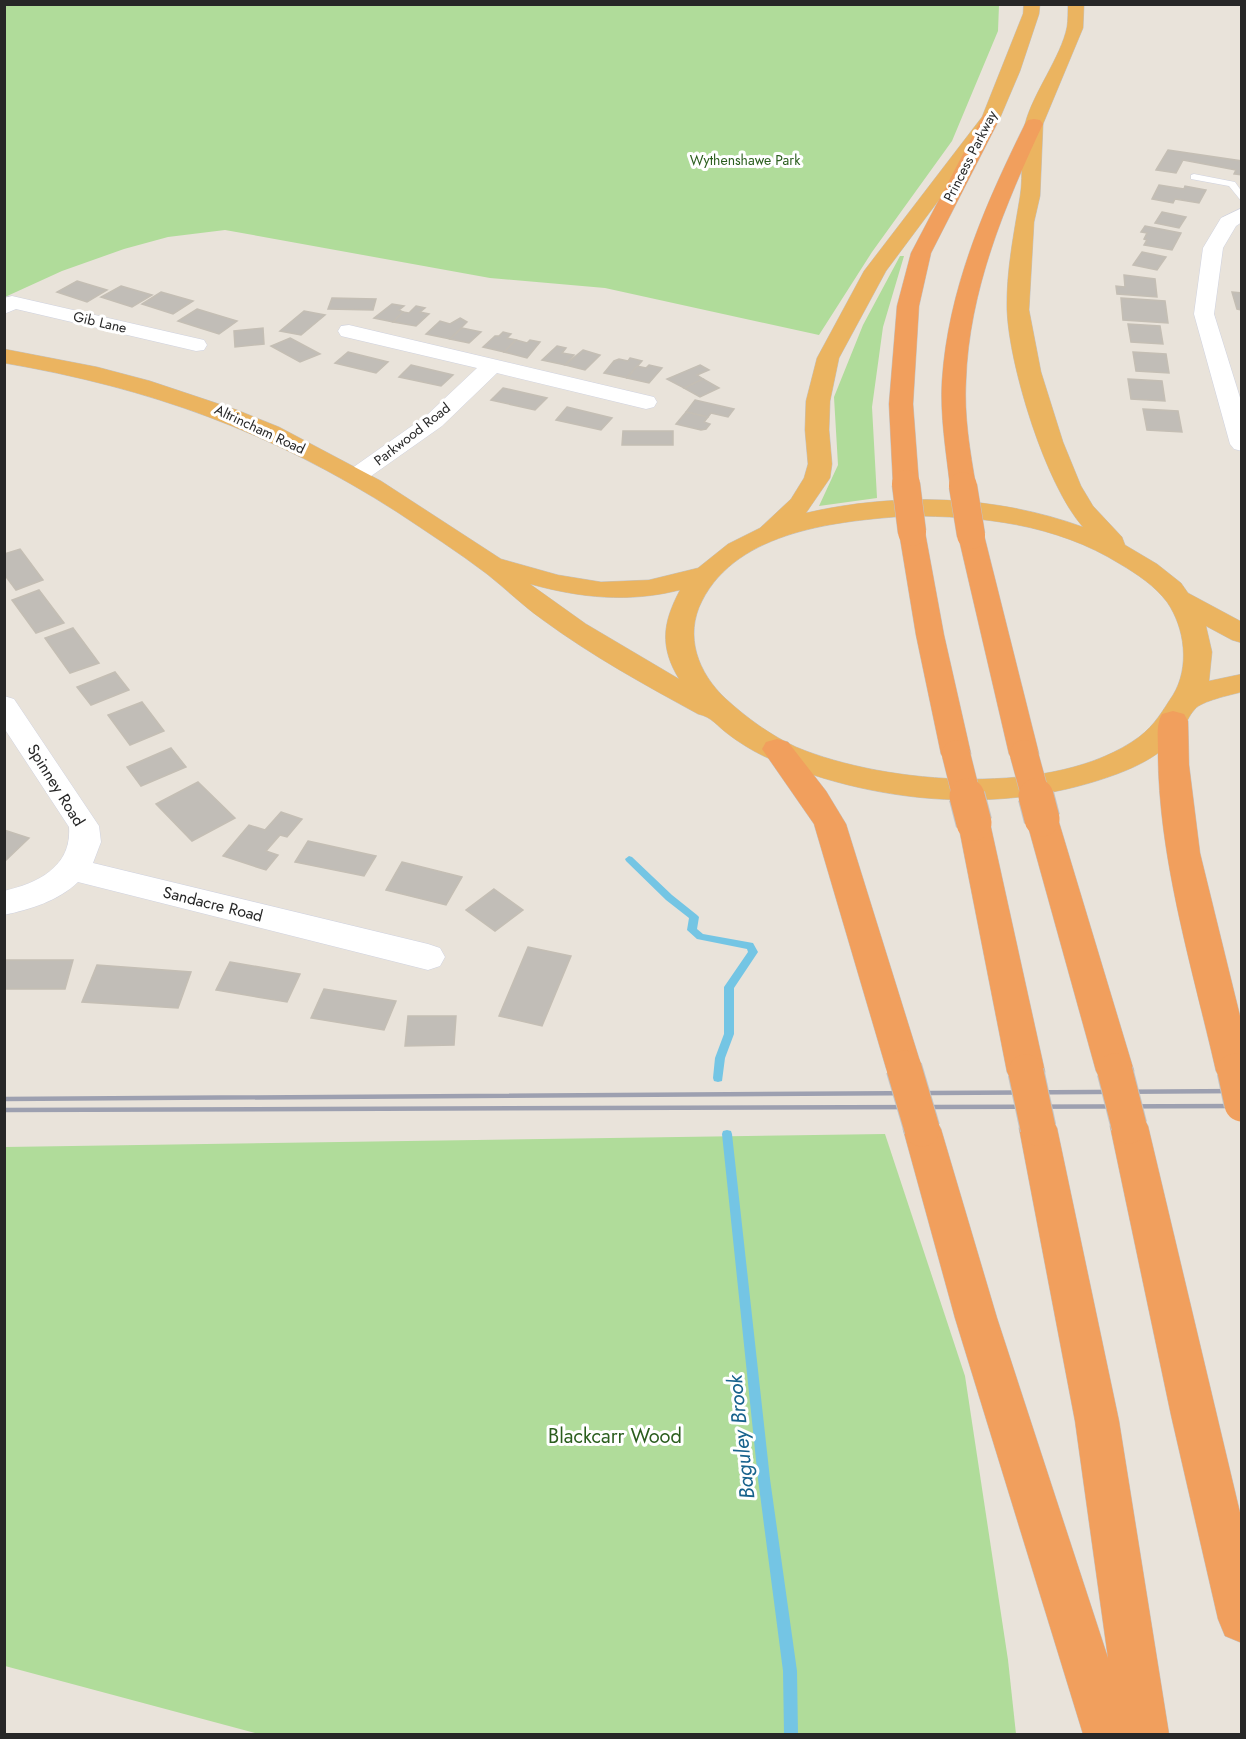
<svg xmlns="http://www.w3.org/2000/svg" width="1246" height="1739" viewBox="0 0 1246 1739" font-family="Jost,sans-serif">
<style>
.green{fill:#b0dc9a}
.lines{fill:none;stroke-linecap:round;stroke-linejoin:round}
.stream{fill:#74c5e4;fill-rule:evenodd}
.building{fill:#c1bdb7;stroke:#c4beb4;stroke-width:1.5}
.service-casing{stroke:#cfd2e0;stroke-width:1}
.minor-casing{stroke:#cfd2e0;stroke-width:1}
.trunk-casing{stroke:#c3c3c3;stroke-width:1}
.motorway-casing{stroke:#c3c3c3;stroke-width:1}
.service{fill:#fff;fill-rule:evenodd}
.minor{fill:#fff;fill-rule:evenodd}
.trunk{fill:#ebb460;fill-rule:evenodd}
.motorway{fill:#f19f5d;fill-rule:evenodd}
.rail{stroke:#9da0b0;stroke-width:4.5}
.motorway-bridge-far1-casing{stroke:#c3c3c3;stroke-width:29;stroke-linecap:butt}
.motorway-bridge-casing{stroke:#c3c3c3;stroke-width:37;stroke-linecap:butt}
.motorway-bridge-far1{stroke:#f19f5d;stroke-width:28}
.motorway-bridge{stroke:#f19f5d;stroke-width:35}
.labels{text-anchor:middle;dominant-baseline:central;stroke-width:6;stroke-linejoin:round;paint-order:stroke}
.far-street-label{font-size:14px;fill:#272727;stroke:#fff}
.far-park-label{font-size:14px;fill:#2b5e1e;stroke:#fff}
.street-label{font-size:16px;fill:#272727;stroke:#fff}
.near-park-label{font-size:20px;fill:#2b5e1e;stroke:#fff}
.near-water-label{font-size:21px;font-style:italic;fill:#17628c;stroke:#fff}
</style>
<rect width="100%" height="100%" fill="#e9e3da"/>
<g class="green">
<path d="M5 4H999V5L998 31 952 141 872 252 819 335 605 288 490 278 225 230 168 237 124 249 62 271 5 297Z"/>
<path d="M900 256H904L883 327 872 407 877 498 819 506 838 465 834 397 863 325Z"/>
<path d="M885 1134 965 1376 1008 1660 1016 1734H259L5 1666V1147Z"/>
</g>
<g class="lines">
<g class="stream">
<path d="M629 856 632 857 672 895 697 915 699 917 697 929 703 934 753 943 758 952 734 988V1034L725 1058 722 1081 718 1082 714 1081 713 1078 715 1058 724 1034V987L748 952 747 949 697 939 687 930 689 918 666 900 626 861 625 859Z"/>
<path d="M727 1130 731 1131 732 1134 770 1479 797 1671 798 1734H784L783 1671 758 1479 722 1134 723 1131Z"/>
</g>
</g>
<g class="building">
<path d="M1168 150 1242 161V175L1234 174 1236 170 1183 160 1176 173 1156 170Z"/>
<path d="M1159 185 1184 189 1185 186 1206 190 1199 203 1175 199 1173 203 1152 199Z"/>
<path d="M1162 212 1186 217 1179 228 1155 223Z"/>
<path d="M1145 226 1181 233 1172 250 1144 245 1147 240 1144 239 1147 233 1141 232Z"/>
<path d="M1142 252 1166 257 1157 270 1133 265Z"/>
<path d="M1124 275 1155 279 1157 297 1117 294 1116 286 1125 287Z"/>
<path d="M77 281 107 290 87 302 57 292Z"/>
<path d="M121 286 152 295 132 307 101 297Z"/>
<path d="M161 292 193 301 173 314 142 304Z"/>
<path d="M1232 292 1242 293V310L1237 309Z"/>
<path d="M332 298 376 299 373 310 328 309Z"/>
<path d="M1121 298 1165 301 1168 323 1123 320Z"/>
<path d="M392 304 404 306 399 310 403 312 393 322 374 318Z"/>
<path d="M416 306 425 308 420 312 429 314 416 326 393 322 403 312 409 313Z"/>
<path d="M197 309 237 321 219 334 178 321Z"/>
<path d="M304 311 325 315 301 335 280 331Z"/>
<path d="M460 318 467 322 450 339 426 334 440 321 450 324Z"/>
<path d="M1128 324 1160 326 1163 344 1131 342Z"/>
<path d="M263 328 264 344 235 347 234 331Z"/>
<path d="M462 328 481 332 469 343 450 339Z"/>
<path d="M503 332 511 334 507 338 516 340 504 352 483 347 495 336H499Z"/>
<path d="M290 338 320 354 300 362 271 346Z"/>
<path d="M516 340 527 343 530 340 540 342 527 358 504 352Z"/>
<path d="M557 346 566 348 562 353 574 355 565 365 542 360Z"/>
<path d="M583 350 600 355 585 370 565 365Z"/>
<path d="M348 352 388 362 376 373 335 363Z"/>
<path d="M1133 352 1166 354 1169 373 1136 371Z"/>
<path d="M630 358 642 361 627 378 604 373 614 361 619 359 628 361Z"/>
<path d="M411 365 453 375 441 386 399 377Z"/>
<path d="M649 365 662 368 649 383 627 378 637 366 646 368Z"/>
<path d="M700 365 709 370 697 375 703 379 684 388 667 379Z"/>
<path d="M703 379 719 388 700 397 684 388Z"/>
<path d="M1128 379 1162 381 1165 401 1131 399Z"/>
<path d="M503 388 547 398 535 410 491 400Z"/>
<path d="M695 400 734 409 728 417 711 413 708 417 686 412Z"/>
<path d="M567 407 612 418 601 430 556 420Z"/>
<path d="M1143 409 1178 411 1182 432 1147 430Z"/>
<path d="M686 412 708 417 704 422 710 424 706 429 701 430 676 424Z"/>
<path d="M623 431H673V445H622Z"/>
<path d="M20 549 43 580 16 590 4 574V554Z"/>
<path d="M39 590 64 623 36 633 12 600Z"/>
<path d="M73 628 99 663 70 673 45 638Z"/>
<path d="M115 672 129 690 91 705 77 687Z"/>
<path d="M142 702 164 731 130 745 108 715Z"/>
<path d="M171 748 186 767 141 786 127 767Z"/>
<path d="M198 782 235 818 192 841 156 804Z"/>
<path d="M281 812 302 819 287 837 280 835 266 851 278 855 266 870 223 856 249 825 265 830Z"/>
<path d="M4 830 29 838 4 862Z"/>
<path d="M308 841 376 856 364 876 295 862Z"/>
<path d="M402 862 462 877 446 905 386 890Z"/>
<path d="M494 889 523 910 495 931 466 910Z"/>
<path d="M528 947 571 956 542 1026 499 1016Z"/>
<path d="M4 960H73L65 989H4Z"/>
<path d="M230 962 300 974 287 1002 216 990Z"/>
<path d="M97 965 191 972 178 1008 82 1002Z"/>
<path d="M324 989 396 1001 384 1030 311 1018Z"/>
<path d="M408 1016H456L454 1045 405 1046Z"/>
</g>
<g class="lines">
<g class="service-casing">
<path id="service" d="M1194 174 1235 182 1242 192V202L1229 186 1191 179V175Z"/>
</g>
<g class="minor-casing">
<g id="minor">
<path d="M1242 208V222L1236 226 1223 248 1214 314 1242 404V451L1234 449 1230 444 1194 314 1203 248 1221 218Z"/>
<path d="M12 296 204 340 207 345 204 350 196 351 16 309 4 314V298Z"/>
<path d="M349 325 654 397 657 402 654 407 646 409 497 373 442 426 364 481 356 483 348 481 344 476 348 471 426 416 477 368 341 336 338 331 341 326Z"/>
<path d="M4 696 14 699 99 826 101 842 93 863 428 944 440 948 445 957 440 966 428 970 78 882C58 901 31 909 4 915V891C39 883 72 866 69 827L4 728Z"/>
</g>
</g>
<g class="trunk-casing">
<path id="trunk" d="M1024 4H1040L1039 14 1020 71 1000 118 886 271 839 358 830 401 829 430 832 464 830 478 806 513C897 492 995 495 1083 527 1046 486 1009 366 1007 310 1006 272 1014 233 1020 197 1024 173 1019 147 1025 124 1033 93 1061 57 1067 27 1068 20 1068 12 1068 4H1084L1083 28 1043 124 1040 196 1034 222 1029 310 1041 372 1063 442 1081 486 1093 506 1122 537 1125 545 1157 564 1181 583 1188 593 1242 622V643L1232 640 1206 626 1212 652 1209 681 1242 674V692C1230 695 1202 701 1195 709 1189 715 1186 725 1180 732 1164 753 1141 765 1117 774 1007 815 882 805 775 761 759 755 741 744 728 734 717 726 712 717 698 714 645 685 592 656 543 620 523 606 506 589 487 574 458 552 427 532 397 512 272 432 150 388 4 363V349L97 367 150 381 237 410 279 427 381 481 501 559 558 575 601 582 649 580 698 568 728 544 760 528 791 499 804 478 808 464 805 430 806 401 817 358 864 271 982 117 1023 14ZM908 516C982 516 1056 524 1120 564 1137 574 1155 586 1167 602 1185 628 1190 667 1173 695 1163 710 1155 725 1139 737 1056 798 887 785 796 747 770 735 747 718 726 699 698 673 684 636 702 601 738 530 839 521 908 516ZM530 584C581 598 628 603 680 590 663 622 659 646 679 679L586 624Z"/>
</g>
<g class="motorway-casing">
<g id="motorway">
<path d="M991 113 997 114 1000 118 931 253 919 306 913 404 919 484 915 489 906 492 897 489 893 484 889 404 897 306 911 253 982 118 985 114Z"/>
<path d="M1034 119 1040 120 1043 124C1005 205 969 290 966 381 964 416 970 451 976 486L972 491 963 494 954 491 950 486C946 451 940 416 942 381 948 289 985 205 1025 124L1028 120Z"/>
<path d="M912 524 921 526 925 532 944 635 971 754 967 761 956 764 945 761 941 754 916 635 899 532 903 526Z"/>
<path d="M971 527 980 529 984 535 1039 754 1035 761 1024 764 1013 761 1009 754 958 535 962 529Z"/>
<path d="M1173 711 1184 714 1188 721 1189 765 1200 853 1242 1024V1084L1235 1086 1222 1082 1216 1071C1192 966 1158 858 1158 750 1158 737 1156 725 1162 714Z"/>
<path d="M777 739 788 742 826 791 846 824 922 1068 917 1079 904 1083 891 1079 886 1068 814 824 762 749 766 742Z"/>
<path d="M1042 808 1053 811 1058 819 1134 1071 1128 1082 1115 1086 1102 1082 1096 1071 1026 819 1031 811Z"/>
<path d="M974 812 985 815 990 823 1045 1072 1039 1083 1026 1087 1013 1083 1007 1072 958 823 963 815Z"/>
<path d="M1129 1110 1142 1115 1148 1126 1242 1521V1643L1225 1636 1218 1619 1171 1415 1110 1126 1116 1115Z"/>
<path d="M1038 1112 1051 1117 1057 1128 1119 1421 1169 1734H1083L955 1318 903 1129 909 1118 922 1113 935 1118 941 1129 997 1318 1108 1658 1075 1421 1019 1128 1025 1117Z"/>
</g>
</g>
<use href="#service" class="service"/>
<use href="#minor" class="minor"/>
<use href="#trunk" class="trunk"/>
<use href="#motorway" class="motorway"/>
<g class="rail">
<path d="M4 1099 1242 1091"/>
<path d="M4 1110 1242 1106"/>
</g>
<g class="motorway-bridge-far1-casing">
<g id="motorway-bridge-far1">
<path d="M906 484 912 532"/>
<path d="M963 486 971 535"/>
<path d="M956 754 967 798"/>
<path d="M1024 754 1036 798"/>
</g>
</g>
<g class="motorway-bridge-casing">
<g id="motorway-bridge">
<path d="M967 796 974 823"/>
<path d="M1036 796 1042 819"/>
<path d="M904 1068 922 1129"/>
<path d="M1115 1071 1129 1126"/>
<path d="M1235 1071 1242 1104"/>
<path d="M1026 1072 1038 1128"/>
</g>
</g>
<use href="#motorway-bridge-far1" class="motorway-bridge-far1"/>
<use href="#motorway-bridge" class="motorway-bridge"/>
</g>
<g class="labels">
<g class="far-street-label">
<text transform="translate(970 156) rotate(-63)">Princess Parkway</text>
<text transform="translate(100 322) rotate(13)">Gib Lane</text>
<text transform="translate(260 429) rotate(25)">Altrincham Road</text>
<text transform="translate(412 434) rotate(-38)">Parkwood Road</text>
</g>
<g class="far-park-label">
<text x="745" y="160">Wythenshawe Park</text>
</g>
<g class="street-label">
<text transform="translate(56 785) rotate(58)">Spinney Road</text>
<text transform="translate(213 904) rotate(14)">Sandacre Road</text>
</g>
<g class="near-park-label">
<text x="615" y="1436">Blackcarr Wood</text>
</g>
<g class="near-water-label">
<text transform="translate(741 1437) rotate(-96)">Baguley Brook</text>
</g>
</g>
<rect width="1246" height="1739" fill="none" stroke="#272727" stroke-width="12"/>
</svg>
